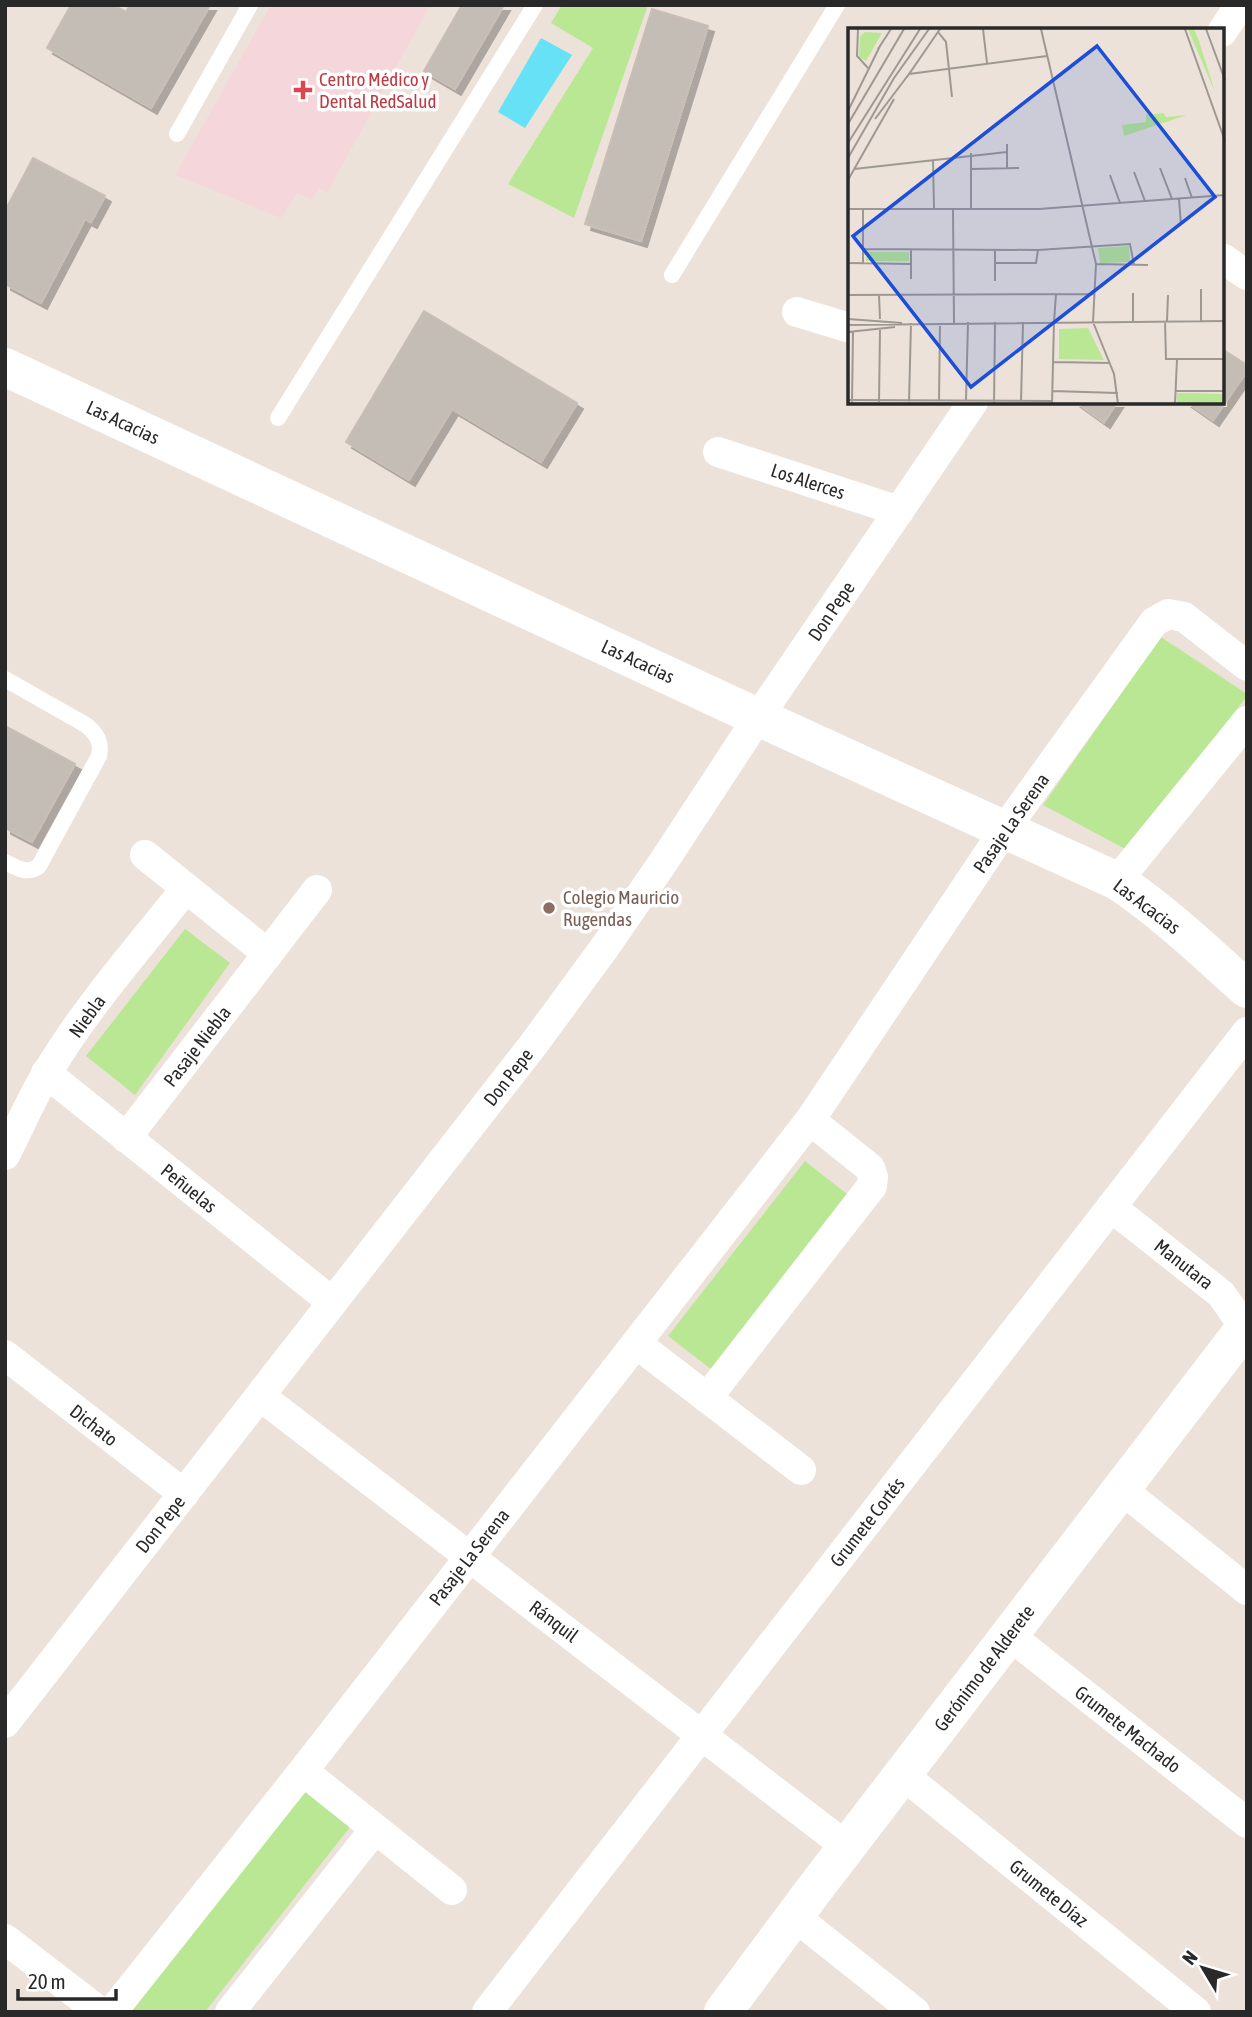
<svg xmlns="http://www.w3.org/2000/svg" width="1252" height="2017" viewBox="0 0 1252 2017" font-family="'Asap Condensed',sans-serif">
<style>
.medical{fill:#f4d6db}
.green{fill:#bae793}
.water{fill:#66e1f5}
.building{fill:#c4bdb6;stroke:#c8beb4;stroke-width:2;filter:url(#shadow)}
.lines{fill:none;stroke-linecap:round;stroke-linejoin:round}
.service{stroke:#fff;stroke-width:16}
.minor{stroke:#fff;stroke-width:30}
.secondary{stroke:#fff;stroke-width:38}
.health-dot{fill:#e0444e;stroke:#fff;stroke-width:2.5}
.education-dot{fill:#8d6e63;stroke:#fff;stroke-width:2.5}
.labels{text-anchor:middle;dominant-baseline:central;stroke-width:7;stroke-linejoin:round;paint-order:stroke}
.health-label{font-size:19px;fill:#be3a42;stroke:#fff;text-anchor:start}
.street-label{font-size:19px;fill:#292929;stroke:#fff}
.education-label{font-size:19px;fill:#785e54;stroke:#fff;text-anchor:start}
.inset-road{fill:none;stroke:#9e9893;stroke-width:2}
.view{fill:#1d4ed8;fill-opacity:0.15;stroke:#1d4ed8;stroke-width:3.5}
.inset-edge{fill:none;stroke:#292929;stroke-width:3.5}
</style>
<defs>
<filter id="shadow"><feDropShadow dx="6" dy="6" stdDeviation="0" flood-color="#0004"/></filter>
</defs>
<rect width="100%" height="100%" fill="#ece2da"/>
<path class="medical" d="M271 5H430L327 193 319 189 311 200 297 193 281 218 175 175Z"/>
<g class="green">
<path d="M562 5H648L574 218 508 184 593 48 551 23Z"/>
<path d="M1161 637 1247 694V696L1129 851 1043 805Z"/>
<path d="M185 929 230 963 135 1095 86 1056Z"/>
<path d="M805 1161 847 1194 711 1369 668 1336Z"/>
<path d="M305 1791 350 1827 205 2012H130Z"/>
</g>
<path class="water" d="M541 38 572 55 525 128 498 112Z"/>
<g class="building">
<path d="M71 5H113L126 12 130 5H210L151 108 47 48Z"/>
<path d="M462 5H504L455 89 424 71Z"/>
<path d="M652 9 708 26 641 241 585 224Z"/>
<path d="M33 158 105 196 91 222 85 219 41 303 5 284V211Z"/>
<path d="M424 311 577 403 541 462 452 409 409 480 346 442Z"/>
<path d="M1222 349 1247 365V371L1213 420 1187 402H1222Z"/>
<path d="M1076 402H1117L1104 422Z"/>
<path d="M5 726 75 764 32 842 5 828Z"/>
</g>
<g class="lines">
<g class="service">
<path d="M177 134 250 5"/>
<path d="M672 275 837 5"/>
<path d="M278 418 535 5"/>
<path d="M5 679 86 725C97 734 102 742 99 756L39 866C27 875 17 868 5 862"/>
</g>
<g class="minor">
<path d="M1222 32 1240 5"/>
<path d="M1222 258 1247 275"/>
<path d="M797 312 850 328"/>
<path d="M718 452 899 511"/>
<path d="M145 855 268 954"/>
<path d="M1117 881 1247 721"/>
<path d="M46 1073 332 1302"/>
<path d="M126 1138 317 890"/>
<path d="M5 1155C19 1128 31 1099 47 1073 86 1007 139 948 186 888"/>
<path d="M1111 1207 1221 1294 1245 1328"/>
<path d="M637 1344 801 1470"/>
<path d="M5 1355 184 1494"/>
<path d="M260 1396 847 1847"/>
<path d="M707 1398 872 1186 873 1177 870 1168 810 1120"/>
<path d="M1121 1489 1247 1590"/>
<path d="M1009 1635 1247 1823"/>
<path d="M5 1723 533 1045 605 947 664 861 759 716 973 402"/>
<path d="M303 1771 452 1890"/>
<path d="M902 1774 1196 2012"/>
<path d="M794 1916 915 2012"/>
<path d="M5 1939 100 2012"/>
<path d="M112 2012 303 1771 810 1120 1005 829 1154 622 1168 614 1184 617 1247 666"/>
<path d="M230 2012 375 1829"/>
<path d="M487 2012 1247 1032"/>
</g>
<g class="secondary">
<path d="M5 367 727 703 1117 881C1164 912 1205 952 1247 989"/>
<path d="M723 2012 813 1891 1247 1325"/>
</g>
</g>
<path class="health-dot" d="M299.5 79.5h7v7h7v7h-7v7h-7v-7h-7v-7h7z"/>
<circle class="education-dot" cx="549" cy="908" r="7"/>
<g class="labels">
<g class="health-label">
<text x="319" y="79">Centro Médico y<tspan x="319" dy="22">Dental RedSalud</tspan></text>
</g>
<g class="street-label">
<text transform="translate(123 422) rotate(25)">Las Acacias</text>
<text transform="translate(808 481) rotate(18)">Los Alerces</text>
<text transform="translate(831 611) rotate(-56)">Don Pepe</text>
<text transform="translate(638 661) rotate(25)">Las Acacias</text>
<text transform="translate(1011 823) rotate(-55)">Pasaje La Serena</text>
<text transform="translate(1147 906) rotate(37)">Las Acacias</text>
<text transform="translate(87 1016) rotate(-54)">Niebla</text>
<text transform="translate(197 1046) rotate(-52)">Pasaje Niebla</text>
<text transform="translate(508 1077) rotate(-52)">Don Pepe</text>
<text transform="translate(189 1188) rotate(39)">Peñuelas</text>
<text transform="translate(1184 1264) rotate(38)">Manutara</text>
<text transform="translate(94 1425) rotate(38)">Dichato</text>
<text transform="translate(867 1522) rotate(-52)">Grumete Cortés</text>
<text transform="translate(160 1524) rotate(-52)">Don Pepe</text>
<text transform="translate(469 1557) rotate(-52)">Pasaje La Serena</text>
<text transform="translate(554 1621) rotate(37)">Ránquil</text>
<text transform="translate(984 1668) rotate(-53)">Gerónimo de Alderete</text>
<text transform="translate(1128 1729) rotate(38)">Grumete Machado</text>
<text transform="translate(1049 1893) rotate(39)">Grumete Díaz</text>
</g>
<g class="education-label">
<text x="563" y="897">Colegio Mauricio<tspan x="563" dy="22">Rugendas</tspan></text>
</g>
</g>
<g transform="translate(848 28)">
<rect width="376" height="376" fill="#ece2da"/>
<path d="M340 1H346L351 13 367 64ZM17 4 34 5 18 33 11 29 12 8ZM315 85 318 89 339 87 276 108 274 97 298 94V87ZM281 218 282 234 252 235 250 220ZM18 224H61V233H18ZM240 300 256 332 211 331V301ZM329 365 376 366V376H329Z" fill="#bae793"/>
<path class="inset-road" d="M10 1 9 28 20 40M135 1 139 35M193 1 248 236 245 294M337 1 377 113M358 1 377 52M90 4 98 14 104 69M30 21 43 1M61 46 199 28M59 49 92 1M0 83 32 18M27 91 61 46M0 96 56 1M0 115 72 1M0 130 46 50 81 1M85 132 86 181M312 140 324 171M6 141 159 124M123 141 171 140M159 141V116M286 144 297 173M262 147 272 175M337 150 344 170M0 152 46 71M331 171 333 197M0 181H191L377 167M15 181V236M105 181 106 295M123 181V125M15 221 190 222 282 216 286 237M147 222V253M0 235 63 236M147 235H188L190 222M248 236 300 237M63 251V222M285 265V293M0 267 246 266M31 267 32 291M0 291 54 295M317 293 318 331H377M319 293 320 267M353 293V261M206 294 208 266M245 294 266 346 270 376M0 297 377 293M0 304 47 299M205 334 262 335M204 363 270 365M327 363H377M0 372 204 373M118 372 120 294M91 373 92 295M31 374 32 302M61 374 63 295M173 374 175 294M4 376 5 304M146 376 147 294M204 376 206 294M327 376 329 331"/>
<path class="view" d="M249 18 367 169 123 359 5 208Z"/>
<rect width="376" height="376" class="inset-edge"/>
</g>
<rect width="1252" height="2017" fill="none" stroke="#292929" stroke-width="14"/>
<g transform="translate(1203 1968) rotate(308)" stroke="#ffffff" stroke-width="5" paint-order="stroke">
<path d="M0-5L12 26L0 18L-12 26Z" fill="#292929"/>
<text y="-10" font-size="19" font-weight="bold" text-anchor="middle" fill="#292929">N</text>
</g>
<path d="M18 1989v10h98v-10" fill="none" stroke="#292929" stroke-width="3.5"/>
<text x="28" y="1989" font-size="21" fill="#292929" stroke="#ffffff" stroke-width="5" paint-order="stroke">20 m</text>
</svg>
